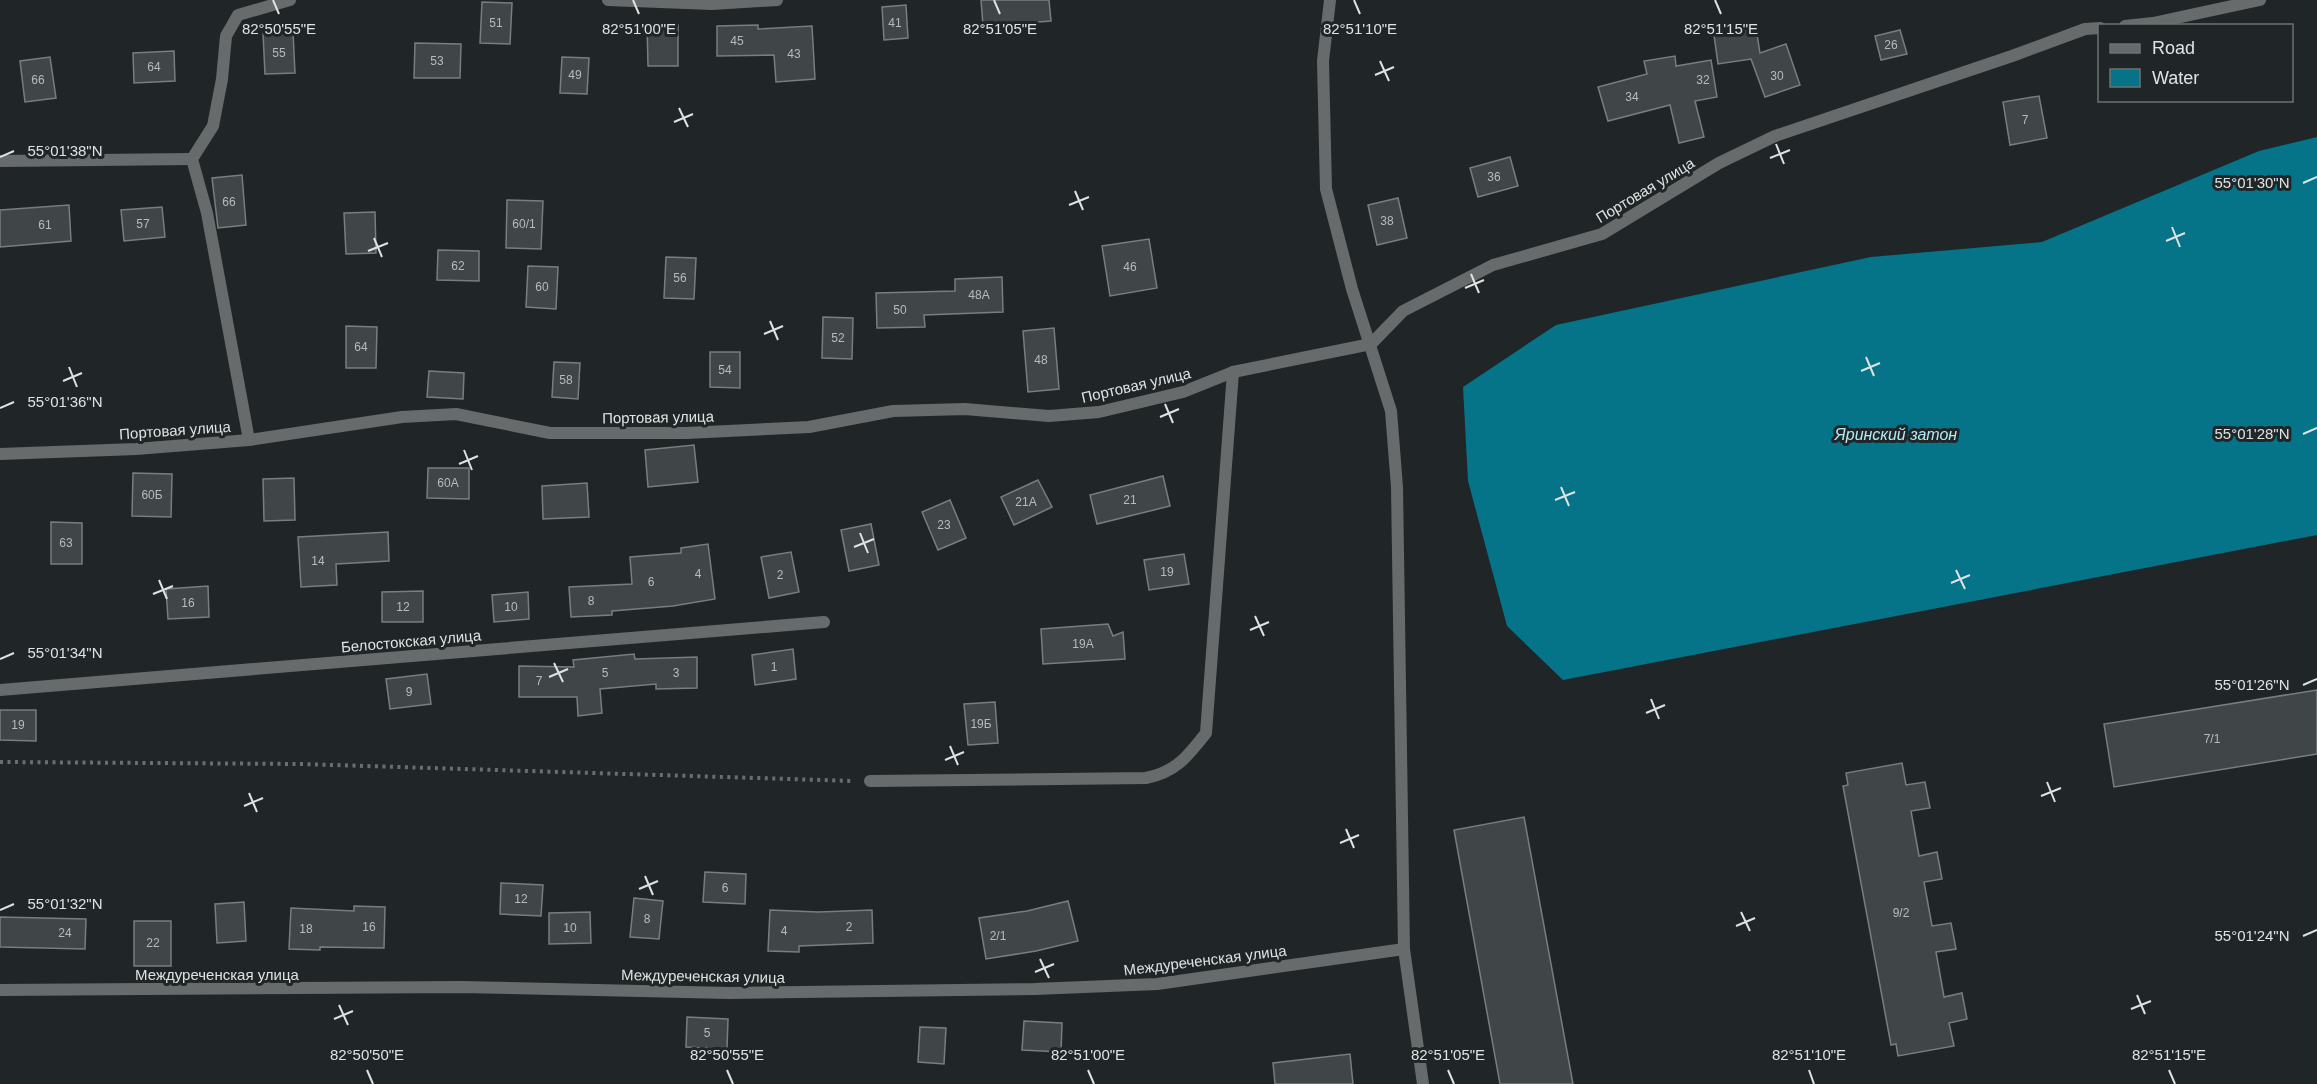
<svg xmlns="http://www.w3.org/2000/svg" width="2317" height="1084" viewBox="0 0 2317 1084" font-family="Arial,sans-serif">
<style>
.water{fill:#057388}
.building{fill:#404648;stroke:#777e80;stroke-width:1.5}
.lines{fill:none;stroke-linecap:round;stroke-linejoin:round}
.path{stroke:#696e6f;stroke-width:4;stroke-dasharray:3 4.5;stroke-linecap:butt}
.minor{stroke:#686b6c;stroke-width:12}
.tertiary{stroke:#686b6c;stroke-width:12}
.ticks{fill:none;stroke:#dee2e3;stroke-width:2}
.labels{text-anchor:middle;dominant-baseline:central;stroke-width:6;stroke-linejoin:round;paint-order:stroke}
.number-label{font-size:12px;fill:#b6bbbc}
.street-label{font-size:15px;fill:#dee2e3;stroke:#202627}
.water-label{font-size:16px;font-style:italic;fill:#b4e8f7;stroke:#202627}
.ticks-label{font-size:15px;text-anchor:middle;fill:#dee2e3;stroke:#202627;stroke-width:6;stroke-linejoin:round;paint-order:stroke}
</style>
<rect width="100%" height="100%" fill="#202627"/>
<path class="water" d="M2317 137V535L1563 680 1507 626 1468 481 1463 387 1556 325 1871 257 2042 242 2259 151Z"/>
<g class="building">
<path d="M981 0H1049L1051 21 983 26Z"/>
<path d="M482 2 512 3 510 44 480 43Z"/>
<path d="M906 5 908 38 884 40 882 7Z"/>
<path d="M647 25H678V66H648Z"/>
<path d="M758 25V29L812 26 815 79 776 82 774 55 717 56V26Z"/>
<path d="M1756 28 1760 53 1786 44 1800 85 1765 97 1751 59 1718 64 1714 35Z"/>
<path d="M1900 30 1907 54 1881 60 1875 36Z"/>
<path d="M293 32 295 73 265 74 263 33Z"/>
<path d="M415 43 461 44 460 78H414Z"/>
<path d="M174 51 175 81 134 83 133 53Z"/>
<path d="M1675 56 1676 66 1711 60 1717 97 1695 101 1704 137 1679 143 1670 105 1608 121 1598 87 1647 74 1644 61Z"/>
<path d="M50 57 56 98 25 102 20 61Z"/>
<path d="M562 57 589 58 587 94 560 93Z"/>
<path d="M2039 96 2047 138 2010 145 2003 102Z"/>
<path d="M1510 157 1518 186 1478 197 1470 168Z"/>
<path d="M242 175 246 225 218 228 212 178Z"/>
<path d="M1398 198 1407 238 1377 245 1368 205Z"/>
<path d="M507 200 543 201 541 249 506 248Z"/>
<path d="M69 205 71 241 0 247V210Z"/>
<path d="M162 207 165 237 124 241 121 210Z"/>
<path d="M375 212 376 253 346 254 344 213Z"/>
<path d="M1149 239 1157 288 1110 296 1102 246Z"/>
<path d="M438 250 479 251V281L437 280Z"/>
<path d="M666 257 696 258 694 299 664 298Z"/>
<path d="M528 266 558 267 556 309 526 307Z"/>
<path d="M1002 277 1003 312 924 315 925 327 877 328 876 293 955 291V279Z"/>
<path d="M823 317 853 318 852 359 822 358Z"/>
<path d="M346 326 377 327 376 368H346Z"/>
<path d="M1054 328 1059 389 1028 392 1023 331Z"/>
<path d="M710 352H740V388L710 387Z"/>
<path d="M554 362 580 363 578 399 552 397Z"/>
<path d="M429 371 464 373 463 399 427 397Z"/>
<path d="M694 445 698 482 648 487 645 450Z"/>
<path d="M428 468H469V499L427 498Z"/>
<path d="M133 473 172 474 171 517 132 516Z"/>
<path d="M1163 476 1170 506 1097 524 1090 495Z"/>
<path d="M294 478 295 520 264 521 263 479Z"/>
<path d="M1038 480 1052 507 1014 525 1001 497Z"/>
<path d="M587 483 589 517 543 519 542 486Z"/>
<path d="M950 500 966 538 938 550 922 512Z"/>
<path d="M51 522 82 523V564H51Z"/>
<path d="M871 524 879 565 849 571 841 530Z"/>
<path d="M388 532 389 561 336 564 337 585 301 587 298 537Z"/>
<path d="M708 544 715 599 673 606 612 611V615L571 617 569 587 632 584 630 557 681 553V548Z"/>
<path d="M791 552 799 592 769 598 761 557Z"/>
<path d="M1184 554 1189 584 1149 590 1144 560Z"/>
<path d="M208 586 209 617 168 619 166 589Z"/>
<path d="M423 591V622H382V592Z"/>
<path d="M528 592 529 619 494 622 492 595Z"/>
<path d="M1108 624 1113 636 1123 632 1125 659 1043 664 1041 629Z"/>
<path d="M793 649 796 679 755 685 752 655Z"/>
<path d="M634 654 635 659 697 657V688L656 689V684L600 689 602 713 578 716 577 697H519V666L574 667 573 660Z"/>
<path d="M427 674 431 704 390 709 386 679Z"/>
<path d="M2317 690V754L2114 787 2104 724Z"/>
<path d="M995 702 998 743 968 745 964 704Z"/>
<path d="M0 710H36V741L0 740Z"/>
<path d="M1902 763 1906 785 1925 782 1930 808 1911 811 1919 856 1937 852 1942 879 1924 882 1932 926 1951 923 1956 949 1936 952 1944 997 1962 993 1967 1019 1949 1023 1954 1046 1898 1056 1896 1044 1891 1045 1843 786 1848 785 1846 773Z"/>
<path d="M1524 817 1573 1084H1500L1454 830Z"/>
<path d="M705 872 746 874 745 904 703 902Z"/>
<path d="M501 883 543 885 541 916 500 914Z"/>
<path d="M634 898 663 901 659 939 630 937Z"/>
<path d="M1068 901 1078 941 1036 951 986 959 979 918 1027 911Z"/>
<path d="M244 902 246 941 217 943 215 904Z"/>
<path d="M354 906 385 907 384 948 320 947V950L289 949 291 908 354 911Z"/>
<path d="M770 910 818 912 872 910 873 943 799 946V952L768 951Z"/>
<path d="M590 912 591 943 549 944V913Z"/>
<path d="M0 917 86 919 85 949 0 947Z"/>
<rect x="134" y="921" width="37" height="45"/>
<path d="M687 1017 728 1019 727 1049 686 1047Z"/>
<path d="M1024 1021 1062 1023 1061 1052 1022 1050Z"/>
<path d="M920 1027 946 1028 944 1064 918 1062Z"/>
<path d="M1350 1054 1353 1084H1275L1273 1063Z"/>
</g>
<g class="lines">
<path class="path" d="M0 762 301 764 854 781"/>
<g class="minor">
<path d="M608 0 712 4 777 0"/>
<path d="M2125 26 2153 23 2260 0"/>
<path d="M0 161 192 159"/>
<path d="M249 440 207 213 192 159 213 126 222 79 226 36 238 15 290 0"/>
<path d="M0 454 136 449 249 440 402 417 456 414 550 433H686L809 427 893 411 965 409 1049 416 1099 412 1183 392 1233 372 1371 344 1403 311 1493 265 1602 234 1719 163 1775 136 2012 56 2085 29 2100 28"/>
<path d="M0 690 824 622"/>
<path d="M870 781 1146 778C1176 772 1188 756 1206 733L1233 372"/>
<path d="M0 990 461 987 729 993 1035 989 1157 984 1404 949"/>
</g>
<path class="tertiary" d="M1330 0 1323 61 1326 189 1352 289 1391 411 1397 487 1404 949 1423 1084"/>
</g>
<path class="ticks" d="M273 0 279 14M633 0 639 14M994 0 1000 14M1354 0 1360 14M1715 0 1721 14M1380 61 1389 81M1375 75 1394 67M679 108 688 127M674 122 693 114M1776 144 1784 164M0 157 14 151M1770 158 1790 150M2303 183 2317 177M1075 191 1083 210M1069 205 1089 197M2172 227 2180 247M374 238 382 257M2166 241 2185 233M368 251 388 243M1471 274 1479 293M1465 288 1484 280M770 321 778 340M764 334 783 326M1866 357 1874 376M69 367 77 387M1861 371 1880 363M63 381 82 373M1165 404 1173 423M0 408 14 402M1160 417 1179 409M2303 434 2317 428M464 450 472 470M459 464 478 456M1561 487 1569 506M1555 500 1575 492M860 533 868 553M854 547 874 539M1956 570 1965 589M159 580 167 599M1951 583 1970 575M153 594 173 586M1255 616 1264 636M1250 630 1269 622M0 659 14 653M554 663 563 682M549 677 568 669M2303 685 2317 679M1651 699 1659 719M1646 713 1665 705M950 746 958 765M945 760 964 752M2047 782 2055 802M249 793 257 812M2041 796 2061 788M244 806 263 798M1346 829 1354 848M1340 843 1359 835M645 876 653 895M639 889 658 881M0 910 14 904M1741 912 1750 931M1736 926 1755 918M2303 936 2317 930M1040 959 1049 978M1035 972 1054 964M2137 995 2145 1014M339 1005 348 1025M2131 1009 2151 1001M334 1019 353 1011M367 1070 373 1084M727 1070 733 1084M1088 1070 1094 1084M1448 1070 1454 1084M1809 1070 1814 1084M2169 1070 2175 1084"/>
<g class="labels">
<g class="number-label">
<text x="496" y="23">51</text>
<text x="895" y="23">41</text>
<text x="737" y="41">45</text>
<text x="1891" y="45">26</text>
<text x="279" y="53">55</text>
<text x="794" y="54">43</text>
<text x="437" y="61">53</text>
<text x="154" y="67">64</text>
<text x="575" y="75">49</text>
<text x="1777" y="76">30</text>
<text x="38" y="80">66</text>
<text x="1703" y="80">32</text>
<text x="1632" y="97">34</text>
<text x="2025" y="120">7</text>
<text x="1494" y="177">36</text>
<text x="229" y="202">66</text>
<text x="1387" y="221">38</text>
<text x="143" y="224">57</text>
<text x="524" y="224">60/1</text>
<text x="45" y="225">61</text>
<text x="458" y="266">62</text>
<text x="1130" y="267">46</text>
<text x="680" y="278">56</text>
<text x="542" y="287">60</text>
<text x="979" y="295">48А</text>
<text x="900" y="310">50</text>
<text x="838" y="338">52</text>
<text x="361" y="347">64</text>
<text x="1041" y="360">48</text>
<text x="725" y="370">54</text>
<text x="566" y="380">58</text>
<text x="448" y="483">60А</text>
<text x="152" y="495">60Б</text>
<text x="1130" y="500">21</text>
<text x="1026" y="502">21А</text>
<text x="944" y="525">23</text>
<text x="66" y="543">63</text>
<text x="318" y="561">14</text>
<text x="1167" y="572">19</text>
<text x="698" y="574">4</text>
<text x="780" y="575">2</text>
<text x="651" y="582">6</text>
<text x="591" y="601">8</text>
<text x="188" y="603">16</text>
<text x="403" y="607">12</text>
<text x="511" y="607">10</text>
<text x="1083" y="644">19А</text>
<text x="774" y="667">1</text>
<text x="605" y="673">5</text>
<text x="676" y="673">3</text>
<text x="539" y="681">7</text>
<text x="409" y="692">9</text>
<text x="981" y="724">19Б</text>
<text x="18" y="725">19</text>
<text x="2212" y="739">7/1</text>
<text x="725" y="888">6</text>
<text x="521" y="899">12</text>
<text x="1901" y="913">9/2</text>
<text x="647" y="919">8</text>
<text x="369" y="927">16</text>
<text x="849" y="927">2</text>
<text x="570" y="928">10</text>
<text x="306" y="929">18</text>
<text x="784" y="931">4</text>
<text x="65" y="933">24</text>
<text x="998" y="936">2/1</text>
<text x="153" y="943">22</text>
<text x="707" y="1033">5</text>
</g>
<g class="street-label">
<text transform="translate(1645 190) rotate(-31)">Портовая улица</text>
<text transform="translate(1136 385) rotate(-13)">Портовая улица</text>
<text transform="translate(658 417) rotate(-1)">Портовая улица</text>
<text transform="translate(175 430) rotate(-4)">Портовая улица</text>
<text transform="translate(411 641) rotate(-5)">Белостокская улица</text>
<text transform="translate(1205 960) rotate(-7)">Междуреченская улица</text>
<text x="217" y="974">Междуреченская улица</text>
<text transform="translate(703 976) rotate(1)">Междуреченская улица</text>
</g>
<g class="water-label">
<text x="1896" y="434">Яринский затон</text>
</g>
</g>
<g class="ticks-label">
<text x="279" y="34">82°50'55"E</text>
<text x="639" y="34">82°51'00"E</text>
<text x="1000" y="34">82°51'05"E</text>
<text x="1360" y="34">82°51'10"E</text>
<text x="1721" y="34">82°51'15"E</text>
<text x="65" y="156">55°01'38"N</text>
<text x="2252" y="188">55°01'30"N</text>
<text x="65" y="407">55°01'36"N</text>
<text x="2252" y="439">55°01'28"N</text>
<text x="65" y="658">55°01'34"N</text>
<text x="2252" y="690">55°01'26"N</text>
<text x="65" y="909">55°01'32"N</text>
<text x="2252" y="941">55°01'24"N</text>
<text x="367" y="1060">82°50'50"E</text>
<text x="727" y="1060">82°50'55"E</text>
<text x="1088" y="1060">82°51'00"E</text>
<text x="1448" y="1060">82°51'05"E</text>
<text x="1809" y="1060">82°51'10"E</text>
<text x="2169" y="1060">82°51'15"E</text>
</g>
<rect x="2098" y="24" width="195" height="78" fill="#202627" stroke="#6c7172" stroke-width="1.5"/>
<rect x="2110" y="44" width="30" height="9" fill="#686b6c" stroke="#6c7172" stroke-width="1.5"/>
<text x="2152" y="54" font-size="18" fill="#dee2e3">Road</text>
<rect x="2110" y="69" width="30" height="18" fill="#057388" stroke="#6c7172" stroke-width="1.5"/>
<text x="2152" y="84" font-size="18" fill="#dee2e3">Water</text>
</svg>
